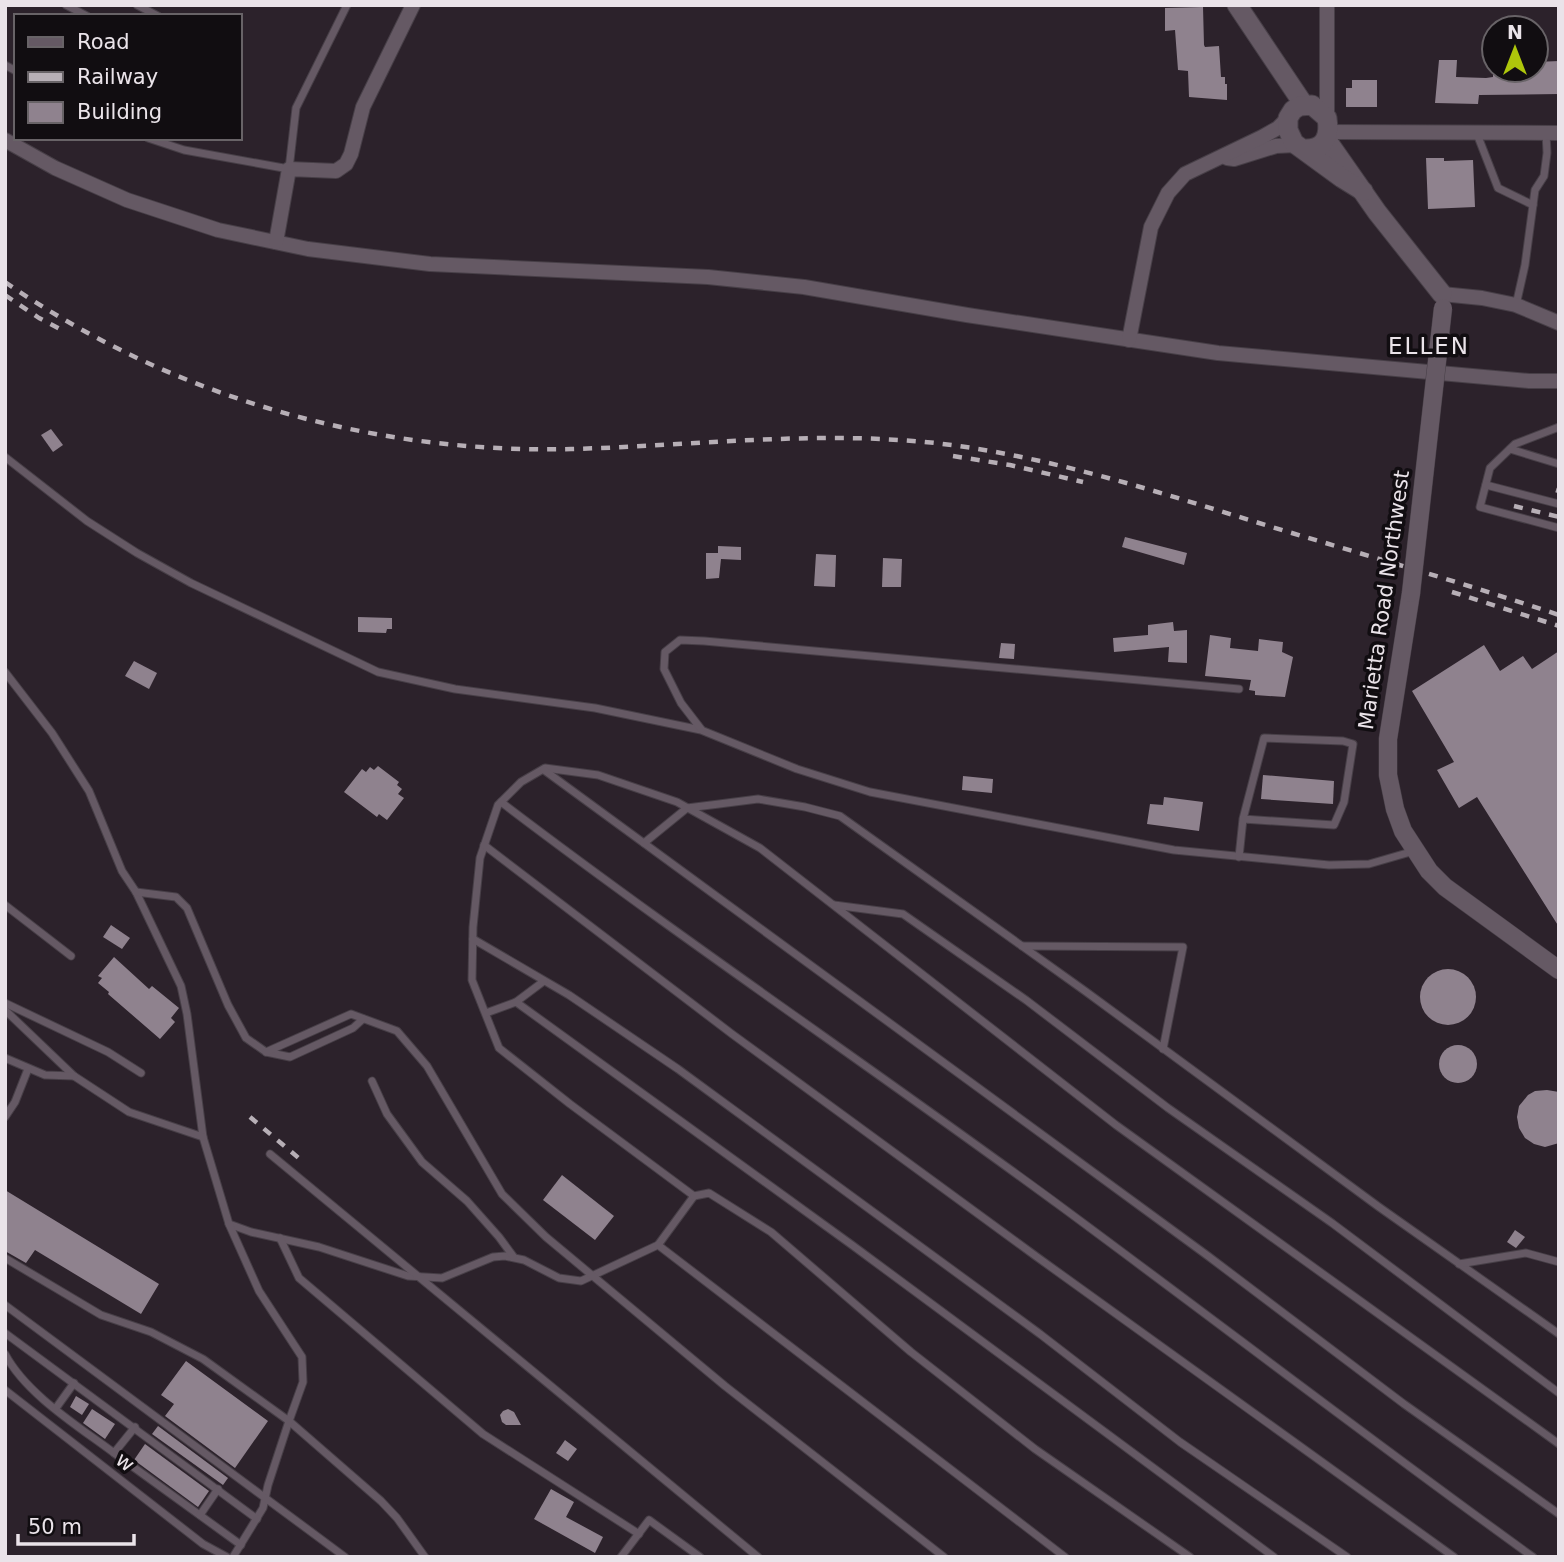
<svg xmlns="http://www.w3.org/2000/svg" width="1564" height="1562" viewBox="0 0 1564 1562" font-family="'DejaVu Sans',sans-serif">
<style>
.building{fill:#8f828e}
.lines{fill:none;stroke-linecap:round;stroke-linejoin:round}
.service-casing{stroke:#473f47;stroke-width:9}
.minor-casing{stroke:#473f47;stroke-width:16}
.tertiary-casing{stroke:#473f47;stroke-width:19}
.secondary-casing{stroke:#473f47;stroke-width:21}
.service{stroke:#655964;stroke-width:7}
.minor{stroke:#655964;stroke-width:14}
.tertiary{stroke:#655964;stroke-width:18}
.secondary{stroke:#655964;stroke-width:19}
.rail{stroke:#b7afb6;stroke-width:4.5;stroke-dasharray:9 9;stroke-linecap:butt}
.tertiary-bridge-casing{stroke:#473f47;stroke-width:19;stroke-linecap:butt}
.tertiary-bridge{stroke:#655964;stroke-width:18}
.labels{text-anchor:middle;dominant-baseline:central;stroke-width:7;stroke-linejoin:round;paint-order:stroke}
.street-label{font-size:21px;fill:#eae3e9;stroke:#110d11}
.neighbourhood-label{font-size:23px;letter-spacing:2px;fill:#eae3e9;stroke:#110d11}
</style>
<rect width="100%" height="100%" fill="#2c222b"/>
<g class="building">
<path d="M1203 7 1204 45 1205 47 1219 46 1221 77H1225V84H1227V100L1189 97 1188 71 1178 70 1175 30 1165 31V8Z"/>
<path d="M1439 60H1457L1456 77 1486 78 1493 77V70H1536V62L1559 61V94L1479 95 1478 104 1435 103Z"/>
<path d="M1352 80H1377V107H1346V88H1352Z"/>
<path d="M1426 158H1444V161L1473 160 1475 207 1428 209Z"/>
<path d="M51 429 63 445 53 452 41 435Z"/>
<path d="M1125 537 1187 553 1184 565 1122 547Z"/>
<path d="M718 546 741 547V560L721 559 719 578 706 579V553H718Z"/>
<path d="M816 554 836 555 835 587 814 586Z"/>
<path d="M883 558 902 559 901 587H882Z"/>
<path d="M358 617 392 618V629H387L386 633 358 632Z"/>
<path d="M1173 622 1174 631 1187 630V663L1168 662 1169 647 1114 652 1113 638 1148 635V625Z"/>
<path d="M1210 635 1231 638 1230 648 1258 651 1259 639 1283 642 1282 652 1293 657 1285 697 1255 695V691L1249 690 1251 680 1205 676Z"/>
<path d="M1001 643 1015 644 1014 659 999 658Z"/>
<path d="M1484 645 1500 671 1523 656 1532 669 1559 651V927L1477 797 1459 808 1437 770 1454 762 1412 691Z"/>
<path d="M134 661 157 673 149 689 125 676Z"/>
<path d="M378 766 399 782 397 785 402 789 398 794 404 798 387 820 379 814 377 817 344 792 362 769 366 772 370 767 374 770Z"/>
<path d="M1263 775 1334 781 1333 804 1261 799Z"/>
<path d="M963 776 993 779 992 793 962 790Z"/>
<path d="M1164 797 1203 802 1199 831 1147 824 1150 804 1163 805Z"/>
<path d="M111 925 130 938 122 949 103 937Z"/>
<path d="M114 957 149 989 152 986 179 1008 171 1018 175 1022 160 1039 108 994 109 992 98 983 102 978 98 976Z"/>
<circle cx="1448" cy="997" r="28"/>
<circle cx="1458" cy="1064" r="19"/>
<path d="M1547 1090 1559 1092V1143L1545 1147 1534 1144 1525 1138 1519 1128 1517 1117 1519 1106 1528 1095 1535 1091Z"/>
<path d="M562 1175 614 1216 595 1240 543 1200Z"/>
<path d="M5 1190 159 1284 141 1314 35 1250 26 1263 5 1251Z"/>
<path d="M1515 1230 1525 1237 1516 1248 1507 1242Z"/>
<path d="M186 1361 268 1421 235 1468 165 1416 174 1404 161 1395Z"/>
<path d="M76 1396 89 1404 82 1415 70 1407Z"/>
<path d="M92 1409 115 1424 105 1439 83 1423Z"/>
<path d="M508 1409 514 1412 521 1425H506L502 1422 500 1415 503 1411Z"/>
<path d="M158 1426 228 1478 223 1485 152 1434Z"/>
<path d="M565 1440 577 1449 568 1461 556 1453Z"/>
<path d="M145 1444 209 1491 198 1507 134 1460Z"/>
<path d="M551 1489 574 1502 566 1517 603 1537 595 1553 534 1519Z"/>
</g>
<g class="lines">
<g class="service-casing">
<g id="service">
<path d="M66 5 87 16"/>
<path d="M137 5 158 16"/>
<path d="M5 65 16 71"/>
<path d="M1477 134 1498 188 1533 205"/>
<path d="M148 138 184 150 289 169 296 108 347 5"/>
<path d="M1516 305 1525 265 1535 190 1544 176 1547 153 1546 133"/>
<path d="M1559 427 1515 444 1490 468 1480 507 1559 528"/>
<path d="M1510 449 1559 464"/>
<path d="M5 457 87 521 137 553 191 583 378 672 455 689 595 708 701 730 797 769 870 792 1174 850 1329 865 1369 864 1414 851"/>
<path d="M1486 485 1559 504"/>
<path d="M5 672 52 733 89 791 122 871 136 892 181 986 187 1014 203 1137 229 1224 251 1232 319 1247 408 1276 442 1278 493 1257 505 1256 524 1260 559 1278 581 1281 658 1245 694 1196 570 1104 499 1048 472 980 473 927 480 858 498 805 521 782 545 768 598 775 677 802 760 848 1116 1125 1559 1444"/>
<path d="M701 729 681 703 664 669 665 652 680 640 704 641 1239 689"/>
<path d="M544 770 1208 1256 1404 1404 1559 1514"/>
<path d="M501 802C685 942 877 1071 1063 1208 1220 1324 1375 1443 1533 1557"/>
<path d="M644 843 687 808 719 804 758 799 805 807 840 816 1085 991 1379 1207 1559 1334"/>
<path d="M484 845 732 1034 1037 1257 1454 1557"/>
<path d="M1239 857 1243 819 1334 825 1344 802 1353 744 1343 741 1264 738 1243 819"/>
<path d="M136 892 176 897 187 908 228 1005 246 1038 266 1052 290 1057 353 1028 363 1019"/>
<path d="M5 905 71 956"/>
<path d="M834 905 903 914 1026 1000 1168 1108 1332 1223 1559 1393"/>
<path d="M473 939 569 995 678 1069 1040 1334 1180 1442 1347 1557"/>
<path d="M1022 946 1183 947 1163 1049"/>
<path d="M516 1002 544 981"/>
<path d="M5 1003 108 1052 141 1073"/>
<path d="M5 1010 74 1076 129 1112 203 1137"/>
<path d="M486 1013 516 1002 852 1245 1274 1557"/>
<path d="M266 1052 351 1014 397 1031 427 1066 502 1194 546 1237 725 1386 944 1557"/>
<path d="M5 1058 45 1075 74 1076"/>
<path d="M372 1081 387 1114 422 1162 467 1201 499 1237 513 1256"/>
<path d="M5 1117 15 1102 28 1069"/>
<path d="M270 1154 758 1557"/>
<path d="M694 1196 709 1193 771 1232 911 1352 1035 1449 1190 1557"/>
<path d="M229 1224 259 1291 302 1357 303 1382 289 1421 381 1501 397 1518 425 1557"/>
<path d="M280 1238 299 1278 483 1434 639 1534"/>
<path d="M658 1245 1065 1557"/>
<path d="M5 1258 101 1315 151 1332 203 1359 289 1421 268 1485 263 1508 233 1557"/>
<path d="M1459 1264 1526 1253 1559 1262"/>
<path d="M5 1305 345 1557"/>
<path d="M5 1333 257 1519"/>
<path d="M5 1354C26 1394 78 1426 114 1453L135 1427"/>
<path d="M5 1390 203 1544 227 1557"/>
<path d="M56 1408 74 1383"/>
<path d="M114 1453 241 1545"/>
<path d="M200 1515 218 1489"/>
<path d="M621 1557 649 1520 700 1557"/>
</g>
</g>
<g class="minor-casing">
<g id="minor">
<path d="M1327 5V118"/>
<path d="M1328 132 1559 133"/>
<path d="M5 140 55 168 127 200 218 230 308 249 430 264 708 277 804 287 967 315 1218 353 1529 381H1559"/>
<path d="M1227 158 1234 159 1276 146 1296 145"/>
<path d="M276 242 289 169 336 171 346 164 351 154 363 107 413 5"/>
<path d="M1442 294 1482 298 1516 305 1559 323"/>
<path d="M1129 340 1151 227 1168 193 1185 174 1262 137 1278 128 1288 118"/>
</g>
</g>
<g class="tertiary-casing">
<path id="tertiary" d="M1411 593 1388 739V775L1395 809 1403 831 1429 871 1445 887 1559 970"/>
</g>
<g class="secondary-casing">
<g id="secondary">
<path d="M1237 5 1304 105"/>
<path d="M1326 139 1377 212 1442 294"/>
<path d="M1304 149C1325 150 1330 136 1327 118L1312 105 1300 106 1293 110 1288 118V130L1294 143 1342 178 1363 191"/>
</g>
</g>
<use href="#service" class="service"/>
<use href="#minor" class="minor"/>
<use href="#tertiary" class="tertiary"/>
<use href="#secondary" class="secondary"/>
<g class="rail">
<path d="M5 282C170 396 370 454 571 449 692 446 813 430 935 443 1050 456 1161 493 1272 527 1368 556 1464 583 1559 615"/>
<path d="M5 295 39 318 62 330"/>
<path d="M953 456 1010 465 1083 482"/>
<path d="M1556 490 1559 491"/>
<path d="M1514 506 1559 517"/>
<path d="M1452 592 1559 626"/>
<path d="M250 1117 301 1160"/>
</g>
<g class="tertiary-bridge-casing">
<path id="tertiary-bridge" d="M1411 593 1443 308"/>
</g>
<use href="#tertiary-bridge" class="tertiary-bridge"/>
</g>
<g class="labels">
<g class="street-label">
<text transform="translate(1384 600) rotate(-82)">Marietta Road Northwest</text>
<text transform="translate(125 1462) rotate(38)">w</text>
</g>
<g class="neighbourhood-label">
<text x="1429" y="346">ELLEN</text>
</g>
</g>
<rect width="1564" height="1562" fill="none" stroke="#eae3e9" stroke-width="14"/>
<rect x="14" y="14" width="228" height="126" fill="#110d11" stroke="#686367" stroke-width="2"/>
<rect x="28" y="37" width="35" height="10" fill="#655964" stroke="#686367" stroke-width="2"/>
<text x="77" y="49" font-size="21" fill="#eae3e9">Road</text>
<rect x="28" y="72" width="35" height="10" fill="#b7afb6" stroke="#686367" stroke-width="2"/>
<text x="77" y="84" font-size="21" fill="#eae3e9">Railway</text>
<rect x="28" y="102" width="35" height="21" fill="#8f828e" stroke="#686367" stroke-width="2"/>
<text x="77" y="119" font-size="21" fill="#eae3e9">Building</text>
<g transform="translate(1515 49)"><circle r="33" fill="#110d11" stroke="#686367" stroke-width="2"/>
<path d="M0-5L12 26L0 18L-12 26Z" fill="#aec60b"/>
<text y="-10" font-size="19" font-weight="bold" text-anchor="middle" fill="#eae3e9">N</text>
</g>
<path d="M18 1534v10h116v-10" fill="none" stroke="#eae3e9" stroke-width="3.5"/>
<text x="28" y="1534" font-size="21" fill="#eae3e9" stroke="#110d11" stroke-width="5" paint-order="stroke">50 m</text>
</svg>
